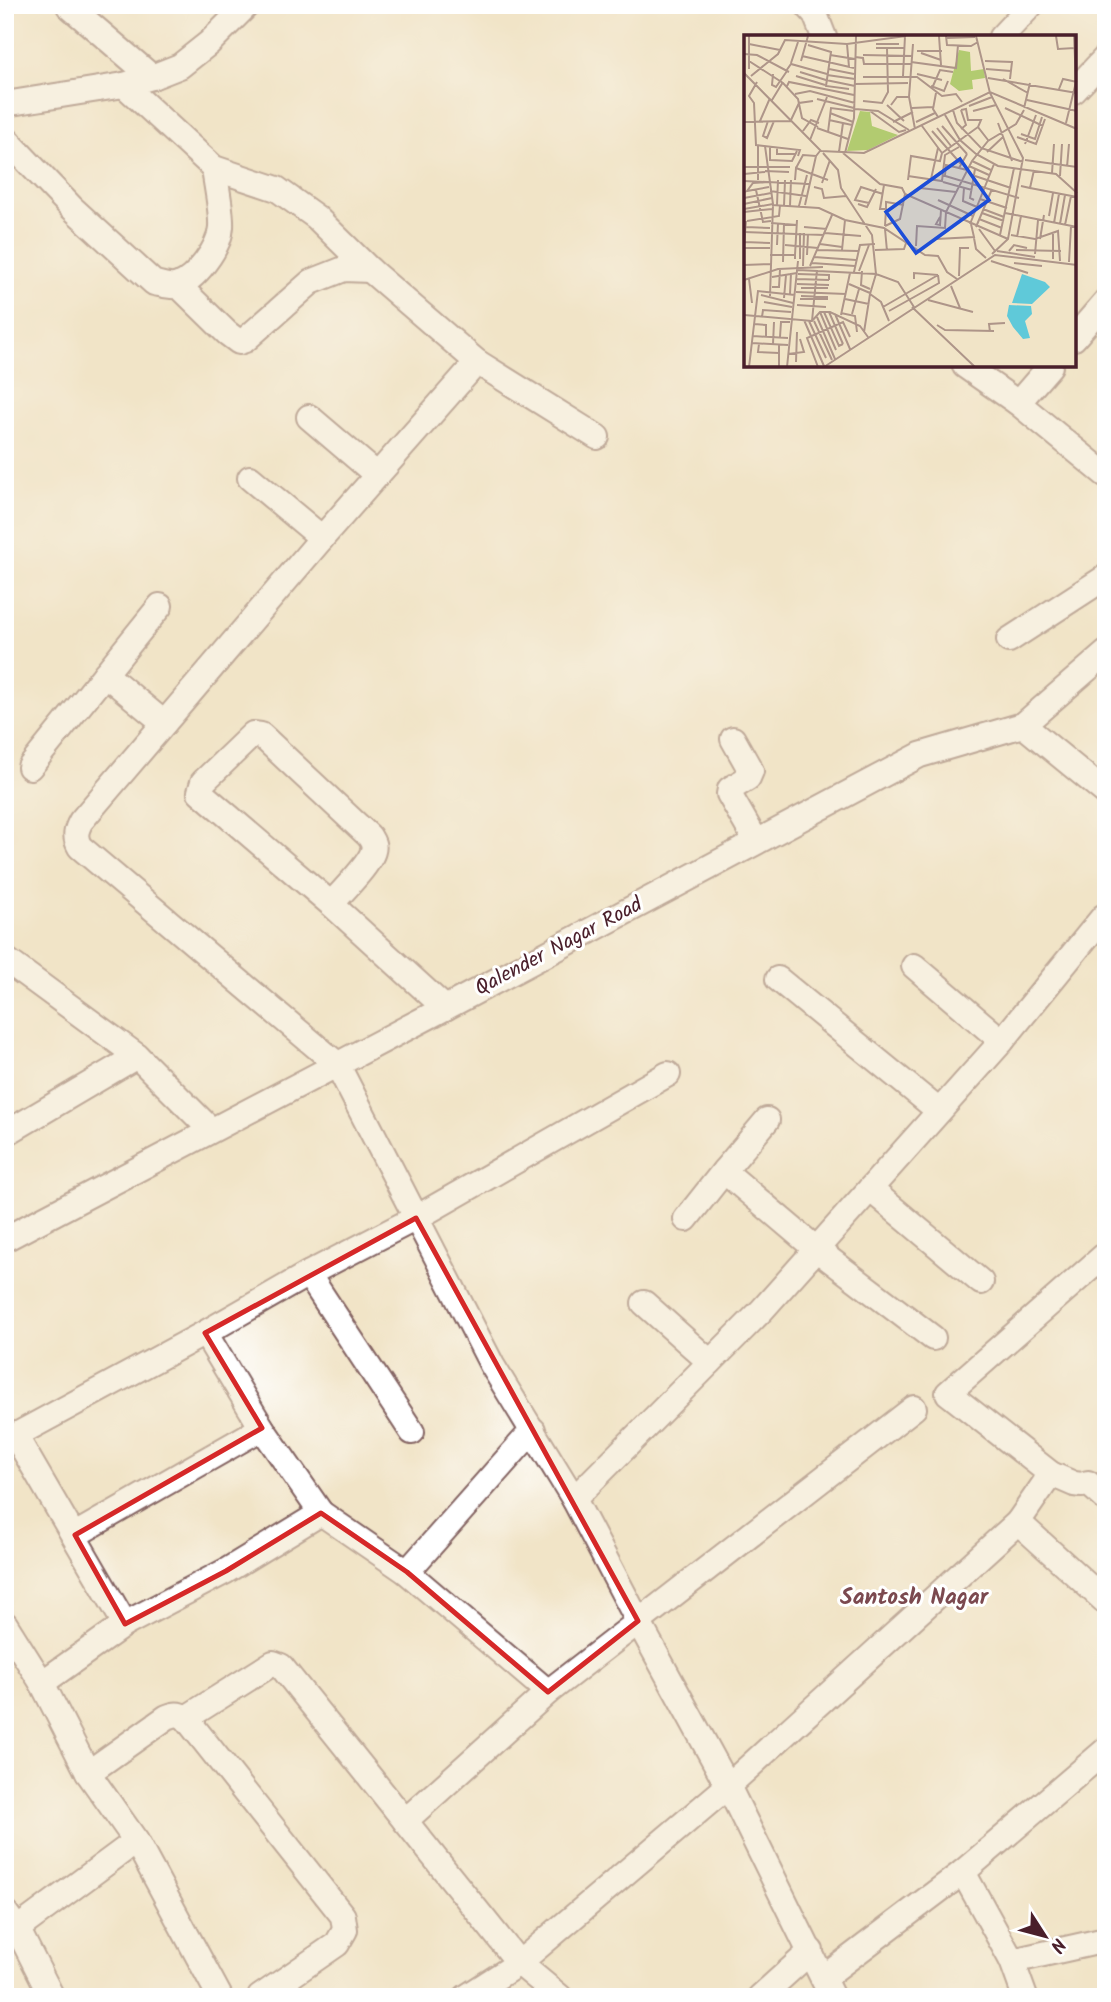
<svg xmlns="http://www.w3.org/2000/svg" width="1111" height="2002" viewBox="0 0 1111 2002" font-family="Kalam,sans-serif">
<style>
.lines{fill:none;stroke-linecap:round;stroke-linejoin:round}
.minor-casing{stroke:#846462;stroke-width:28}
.minor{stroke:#fff;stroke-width:24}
.marked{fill:none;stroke:#d62828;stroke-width:5;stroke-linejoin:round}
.labels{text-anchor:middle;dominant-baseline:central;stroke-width:6;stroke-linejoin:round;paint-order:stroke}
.street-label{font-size:21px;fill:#4a1f2b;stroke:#fff}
.neighbourhood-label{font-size:23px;font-weight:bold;fill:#7b494f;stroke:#fff}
.inset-road{fill:none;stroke:#ae9589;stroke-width:2}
.view{fill:#1d4ed8;fill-opacity:0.15;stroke:#1d4ed8;stroke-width:3.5}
.inset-edge{fill:none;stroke:#4a1f2b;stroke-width:3.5}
</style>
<rect width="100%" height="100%" fill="#fff"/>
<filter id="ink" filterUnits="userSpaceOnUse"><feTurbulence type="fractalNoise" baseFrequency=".0143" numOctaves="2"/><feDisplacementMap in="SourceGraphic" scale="14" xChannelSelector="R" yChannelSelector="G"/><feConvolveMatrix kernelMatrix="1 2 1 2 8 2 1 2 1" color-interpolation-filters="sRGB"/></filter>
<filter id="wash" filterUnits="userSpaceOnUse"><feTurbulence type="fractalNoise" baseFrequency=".00686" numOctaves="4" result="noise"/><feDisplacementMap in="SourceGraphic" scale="28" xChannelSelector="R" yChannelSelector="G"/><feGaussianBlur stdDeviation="1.57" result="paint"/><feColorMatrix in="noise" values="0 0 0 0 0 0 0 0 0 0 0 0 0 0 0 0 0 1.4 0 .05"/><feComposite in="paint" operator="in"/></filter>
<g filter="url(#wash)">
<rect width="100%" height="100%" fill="#f1e4c7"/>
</g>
<g filter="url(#ink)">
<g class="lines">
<g class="minor-casing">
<g id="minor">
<path d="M807 5 815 14 824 37"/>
<path d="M69 6 152 77"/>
<path d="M1001 37 1031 5"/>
<path d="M124 85 214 168 277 189 316 217 370 270 477 362 322 538 81 821C76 830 74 837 80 847L337 1064 492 1365 574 1499 638 1621 728 1786 832 1997"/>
<path d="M1074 91 1106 57"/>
<path d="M5 104 124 85 152 77 180 66 209 43 247 5"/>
<path d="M5 138 71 207 154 283C161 284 169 287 176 286 195 281 220 247 221 227 222 211 216 185 214 168"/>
<path d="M178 285 227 333 239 342 245 340 311 282 344 269 370 270"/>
<path d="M1074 338 1106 301"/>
<path d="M477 362 597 437"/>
<path d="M965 366 1018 403 1106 475"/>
<path d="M1018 403 1050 366"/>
<path d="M309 417 377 475"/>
<path d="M250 478 322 538"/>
<path d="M1009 640 1106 577"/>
<path d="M105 674 164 723"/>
<path d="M1023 725 1106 793"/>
<path d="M733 739 751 771 748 778 730 789 729 794 756 841"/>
<path d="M30 767 160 606"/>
<path d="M331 904C341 893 370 864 373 851 375 845 372 841 369 836L261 735 253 734 203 782 200 792 331 904 445 1008"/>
<path d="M5 959 137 1056 211 1130"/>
<path d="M914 966 1002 1041"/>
<path d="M778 979 939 1111"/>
<path d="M767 1120 724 1171 816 1249 933 1338"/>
<path d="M5 1134 137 1056"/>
<path d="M870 1189 981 1282"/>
<path d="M686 1219 724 1171"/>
<path d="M5 1239 445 1008 920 755 1023 725 1106 653"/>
<path d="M1106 1254 948 1393 1051 1474 1074 1484 1082 1485 1088 1483 1106 1499"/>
<path d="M308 1274 412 1432"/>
<path d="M644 1303 710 1362"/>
<path d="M205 1333 262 1428 321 1513"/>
<path d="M15 1435 125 1624"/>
<path d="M5 1441 205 1333 308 1274 416 1218 668 1074"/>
<path d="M574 1499 762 1310 1002 1041 1103 917"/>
<path d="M1018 1522 1106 1602"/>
<path d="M75 1535 262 1428"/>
<path d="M407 1572 533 1430"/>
<path d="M5 1624 42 1683 88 1773 136 1841 220 1997"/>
<path d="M42 1683 125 1624 226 1571 321 1513 407 1572 548 1692"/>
<path d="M186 1718 273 1663 281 1666 519 1963 560 1997"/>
<path d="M88 1773 167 1717C175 1714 178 1713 186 1718L343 1916 345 1930 337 1944 260 1997"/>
<path d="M405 1821 548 1692 914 1408"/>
<path d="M963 1872 1106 1750"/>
<path d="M5 1912 18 1930 52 1997"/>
<path d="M5 1938 136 1841"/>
<path d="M1012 1961 1106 1940"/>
<path d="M823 1978 963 1872 1012 1961 1025 1997"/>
<path d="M466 1997 519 1963 728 1786 1018 1522 1051 1474"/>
<path d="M760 1997 811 1951"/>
</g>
</g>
<use href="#minor" class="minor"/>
</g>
</g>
<path d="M0 0H1111V2002H0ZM416 1218 638 1621 548 1692 407 1572 321 1513 226 1571 125 1624 75 1535 262 1428 205 1333Z" fill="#f1e4c7" fill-opacity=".55" fill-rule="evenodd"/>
<path class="marked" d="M416 1218 638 1621 548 1692 407 1572 321 1513 226 1571 125 1624 75 1535 262 1428 205 1333Z"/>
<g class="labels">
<g class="street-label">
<text transform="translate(559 947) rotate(-28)">Qalender Nagar Road</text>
</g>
<g class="neighbourhood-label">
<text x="914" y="1598">Santosh Nagar</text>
</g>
</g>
<g transform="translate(744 35)">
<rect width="332" height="332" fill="#f1e4c7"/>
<path d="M215 15 226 17 227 36 240 34 241 43 228 45 229 54 215 56 206 49ZM116 76 126 77 128 91 154 100 124 115 103 116Z" fill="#b2cb70"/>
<path d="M278 239 301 247 306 252 288 269 268 268ZM265 270 287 271 288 279 281 286 286 303 279 304 269 292 263 281Z" fill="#5fc9d9"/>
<path class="inset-road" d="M195 1 197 30M202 1 203 10 227 11 234 7M232 1 246 58 279 123 264 204 248 219M312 1 314 14 331 13M202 3 231 2M5 9 36 15M103 9 105 32M132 9H155M169 9 165 62 171 94M64 10 87 17 82 51 105 54M132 13H161M173 16H198M177 18 197 25M0 19 13 20 45 37M86 20 111 24M119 20 168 21M58 21 110 33M111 22 119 23 120 29H167M5 26 39 48 54 64 58 83 74 92M57 26 64 1M241 26 268 27 266 44M167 27 212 33 214 10M47 28 54 7M5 34V1M85 34 110 39M242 34 267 36M42 36 47 29 83 39M56 37 82 45M0 38 77 116 120 118 246 57 333 94M29 39 28 50 32 52 43 36M173 39 198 45M83 40 111 44M7 41 34 19 41 5 103 9 162 1M52 41 81 50M159 41 161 1M119 42H173L198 61 212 59 218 67M244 43 333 58M259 44 284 58M82 45 111 51M13 47 5 61 10 68 12 110 56 115 54 121M111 49 164 48M43 51 45 47 110 60M187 51 200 56 204 46M189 51 196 35 209 37M315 54 319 44 333 47M192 58 189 74 194 82M51 59 66 56 111 68M73 64 110 73M28 65 39 47M283 65 333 76M119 66 138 68 144 57 143 13M143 70 160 86M147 70 153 62H165M225 71 248 62M168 73 189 72M261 73 299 91M280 73 286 48M111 74 134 76 165 95M209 75 213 88 237 113 279 127M217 75 222 74 224 85H237L234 92 244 105M217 75 222 90 217 94M126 76 155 97 162 95M229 76 252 70M86 78 109 87M201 80 216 105 232 119 254 131 312 139 333 158M47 85 55 68 69 66M85 85 108 90M16 86 26 63M24 86 19 101 23 103 30 86M0 87 47 86M149 87 169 77M172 87 191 78M254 88 268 126M322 88 332 47 330 1M178 91 198 118M198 91 223 119M73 93 104 104M193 93 207 111M59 96 67 85 75 88M188 96 217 129M84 97 87 73 110 76M277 99 291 104 298 82M273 102 292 109 301 84M66 105 83 62M281 109 292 80M14 110V145M21 111 29 169 26 261M26 111V125L48 126 53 116M33 112V119H51M95 117 99 88M243 117 259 102M79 118 94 135 97 153 128 200 132 239 154 247 170 272M99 118 136 149 158 153 161 159 264 204M101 118 110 83 112 1M281 125 333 132M228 126 247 135M225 131 245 140M0 132H46M323 132 325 109M52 133 59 120 72 121 76 116M223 135 215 133 223 119M21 136 45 137M308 138 310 109M0 139 21 137M198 140 275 163M201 140 202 130 215 133M164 141 198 146 201 120 215 112M231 141 267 153M316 141 318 109M187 144 194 113M51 145 52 133 84 145M164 145 167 121 196 126 198 118 234 92M0 146 66 149M24 147 9 148 3 156 25 152M199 147 228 155M78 148 86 125M140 150 136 174H142L141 191M277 151 286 153 290 135M70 152 78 154 80 163 102 161M176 153 212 157M220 153 219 166 233 172M286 153 333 162M12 155 19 187 27 186M26 156 62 161M0 163 27 158M236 164 263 173M194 165 229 181M230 165 226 163 231 134M125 168 111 165 117 152 139 159M0 169 28 163M114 169 123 172 132 154M28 170 75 173 101 185 140 193 181 220 194 221 203 237 213 244M33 170 34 145M61 170 72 121M40 171 41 145M46 171 47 145M55 171 63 140M0 174 29 169M142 174V167L160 170M239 174 260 182M0 177 28 174M238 178 260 186M261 178 277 181 273 202M277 181 333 192M305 181 309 158M196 182 192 189 196 190 197 175M235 184 258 193M3 186 35 181 36 170M27 188 53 190M310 188 315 159M226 189 250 129M316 189 321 160M321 190 327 161M141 191 156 184 161 159M2 192 26 193M60 192 83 194M232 192 248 154M141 194 143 216M235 194 251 216M0 197 80 200M81 198 117 201M309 199V224M256 200 270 133M267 200 291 204 314 196 316 226M230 203 232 214 242 223M192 204 230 202 227 189M296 204 300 180M0 207 26 208M76 209 98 212M0 210 2 186M33 210 34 188M41 210 74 213M172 211 173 191 201 193 202 177 228 126 244 106 272 89 280 75M0 213H26M73 215 114 216M98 215 101 185M131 215 160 214 162 208M272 215 317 216M253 216 291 222M265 216 270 210 283 213M291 219 294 185M26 220H51V224M51 220 53 185M63 220 64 199M70 222 112 225M56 224V198M247 226 284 238M39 227 40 188M325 227 327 191M68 228 111 231M270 228 298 231M0 230 27 229M59 231 60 198M66 231 88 180M54 235 132 239 126 259M115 236 125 210M118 236 117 250 126 254M110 237 116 210 131 209M54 239 85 240V245M215 241 216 213H225M28 242 53 238M5 244 8 268M53 244 85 245M170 244V238L194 240M0 245 34 234 79 232M53 249 85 250M105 249 126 258M207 251 216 273M28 252H35L36 234M57 253H84M52 257 102 259M46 259 47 238M17 260 49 268M57 261 84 262M40 263 42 240M56 264H84M101 264 125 269M184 265 229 277M20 267 48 272M53 270 82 272M139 272 194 240M168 272 231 332M145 276 195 248 194 240M76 277 92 315M80 277 95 311 99 309M85 277 99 309M97 278 111 281 113 297M91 279 106 314M108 279 115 254M0 280 68 286 76 277H86L116 291 124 302M97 280 106 238M18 282 19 275 47 277M73 282 91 324M60 285 80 331M65 286 82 323M68 286 73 235M70 286 88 325M10 289 22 290V301M193 290 201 295 250 296M120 297 126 259 137 267 145 286M246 297 245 289 261 288M9 301 44 303M36 302 37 287H46M8 308 44 310M15 309 14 317 35 318M29 309 30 287M44 319 60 317 56 304M52 327 53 297M5 332 14 256 51 260M35 332V310M43 332 54 226M74 332 63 303 99 287 106 302M80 332 251 220 333 230"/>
<path class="view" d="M216 124 245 165 172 218 142 177Z"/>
<rect width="332" height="332" class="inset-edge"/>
</g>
<rect width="1111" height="2002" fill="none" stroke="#fff" stroke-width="28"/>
<g transform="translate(1045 1936) rotate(126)" stroke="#ffffff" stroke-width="5" paint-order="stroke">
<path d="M0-5L12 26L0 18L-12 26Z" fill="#4a1f2b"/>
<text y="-10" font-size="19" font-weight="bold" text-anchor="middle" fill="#4a1f2b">N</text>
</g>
</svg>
